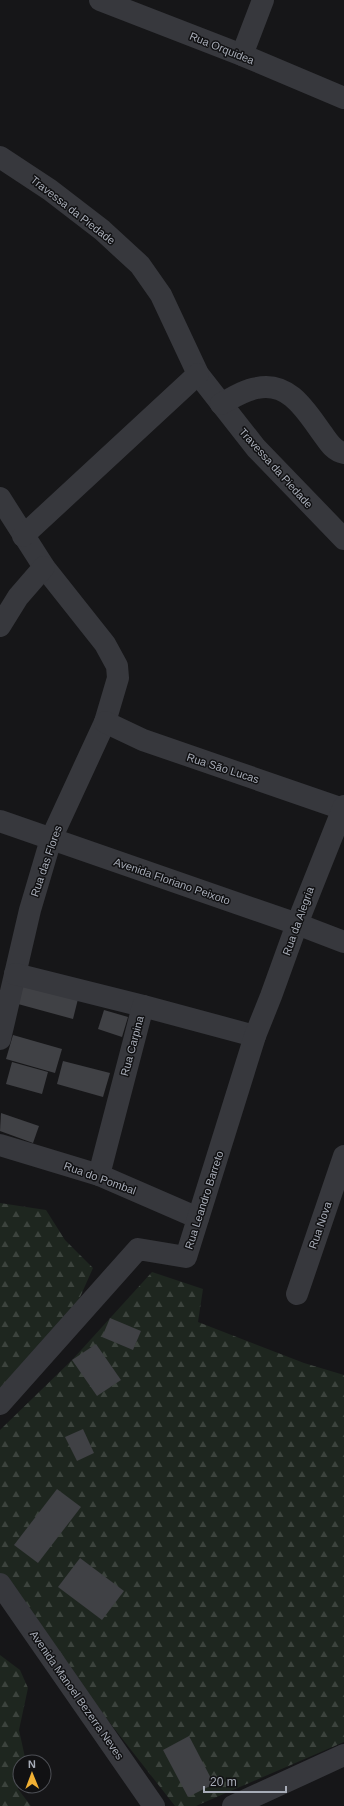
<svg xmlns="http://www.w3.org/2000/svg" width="344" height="1806" viewBox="0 0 344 1806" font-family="Arial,sans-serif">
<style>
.forest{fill:url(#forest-firs)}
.building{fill:#404145}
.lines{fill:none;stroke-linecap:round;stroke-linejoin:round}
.minor{stroke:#37383d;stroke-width:22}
.tertiary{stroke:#37383d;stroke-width:22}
.labels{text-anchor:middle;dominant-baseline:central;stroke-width:3;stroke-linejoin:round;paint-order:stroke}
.street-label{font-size:11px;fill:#a8adb8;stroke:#111113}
</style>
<defs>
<pattern id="forest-firs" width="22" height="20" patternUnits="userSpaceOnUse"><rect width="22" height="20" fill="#1e261f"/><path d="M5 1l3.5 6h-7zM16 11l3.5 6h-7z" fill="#3c433d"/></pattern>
</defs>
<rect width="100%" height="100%" fill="#161618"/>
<g class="forest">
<path d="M0 1203 46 1210 65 1240 93 1268 57 1349 0 1395Z"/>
<path d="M152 1272 203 1289 198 1322 304 1363 344 1375V1742L196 1806H175L0 1583V1430L72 1360Z"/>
<path d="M0 1655 20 1670 28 1688 19 1730 26 1762H20V1783L18 1789 31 1806H0Z"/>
</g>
<g class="building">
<path d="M23 984 78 999 73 1019 18 1004Z"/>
<path d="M104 1010 128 1017 122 1037 98 1029Z"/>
<path d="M13 1035 62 1049 55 1073 6 1059Z"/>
<path d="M63 1061 110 1073 103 1097 57 1084Z"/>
<path d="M12 1062 48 1072 42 1094 6 1084Z"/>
<path d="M1 1113 39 1126 33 1143 0 1131Z"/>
<path d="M110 1318 141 1331 133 1350 102 1337Z"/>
<path d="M96 1344 121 1380 97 1396 72 1360Z"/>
<path d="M83 1429 94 1453 77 1461 65 1437Z"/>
<path d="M57 1489 81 1507 38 1563 14 1545Z"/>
<path d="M80 1558 124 1591 102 1620 58 1587Z"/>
<path d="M189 1736 214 1784 188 1797 163 1750Z"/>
</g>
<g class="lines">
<g class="minor">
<path d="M100 0 242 55 344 98"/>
<path d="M242 55 263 0"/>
<path d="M0 157 50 190 102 230 140 265 161 295 198 374 256 448 344 539"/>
<path d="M221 404C232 398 244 390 257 388 289 381 306 411 322 433 328 441 333 451 344 453"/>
<path d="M0 498 44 567 105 644 117 666 118 678 105 722 51 839 30 910 0 1039"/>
<path d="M23 536 198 374"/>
<path d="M0 626 18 597 44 567"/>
<path d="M105 722 143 740 343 809"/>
<path d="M15 974 143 1006"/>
<path d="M0 1145 99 1175 198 1218"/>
<path d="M99 1175 143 1006 255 1036"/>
<path d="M297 1294 344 1156"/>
<path d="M0 1404 138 1249 186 1257 255 1036 271 996 297 924 344 806"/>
<path d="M0 1584 154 1806"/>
<path d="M233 1806 344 1755"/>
</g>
<path class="tertiary" d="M0 821 297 924 344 942"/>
</g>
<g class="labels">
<g class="street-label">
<text transform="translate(222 48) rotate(22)">Rua Orquidea</text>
<text transform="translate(73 210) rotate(38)">Travessa da Piedade</text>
<text transform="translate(276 468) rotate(48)">Travessa da Piedade</text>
<text transform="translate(223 768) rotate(18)">Rua São Lucas</text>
<text transform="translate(46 861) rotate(-71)">Rua das Flores</text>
<text transform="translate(172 881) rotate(19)">Avenida Floriano Peixoto</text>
<text transform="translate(298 921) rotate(-70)">Rua da Alegria</text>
<text transform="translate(132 1046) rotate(-75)">Rua Carpina</text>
<text transform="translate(100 1178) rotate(20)">Rua do Pombal</text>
<text transform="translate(204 1200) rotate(-72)">Rua Leandro Barreto</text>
<text transform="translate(320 1225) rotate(-71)">Rua Nova</text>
<text transform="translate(77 1695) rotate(55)">Avenida Manoel Bezerra Neves</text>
</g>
</g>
<g transform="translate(32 1774) rotate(359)"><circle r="19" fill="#111113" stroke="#4d4f55"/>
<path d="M0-3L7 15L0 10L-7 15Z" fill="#f2b134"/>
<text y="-6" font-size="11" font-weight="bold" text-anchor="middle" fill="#a8adb8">N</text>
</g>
<path d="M204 1786v6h82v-6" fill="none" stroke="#a8adb8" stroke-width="2"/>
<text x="210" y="1786" font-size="12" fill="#a8adb8" stroke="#111113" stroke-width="3" paint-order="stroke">20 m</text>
</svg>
